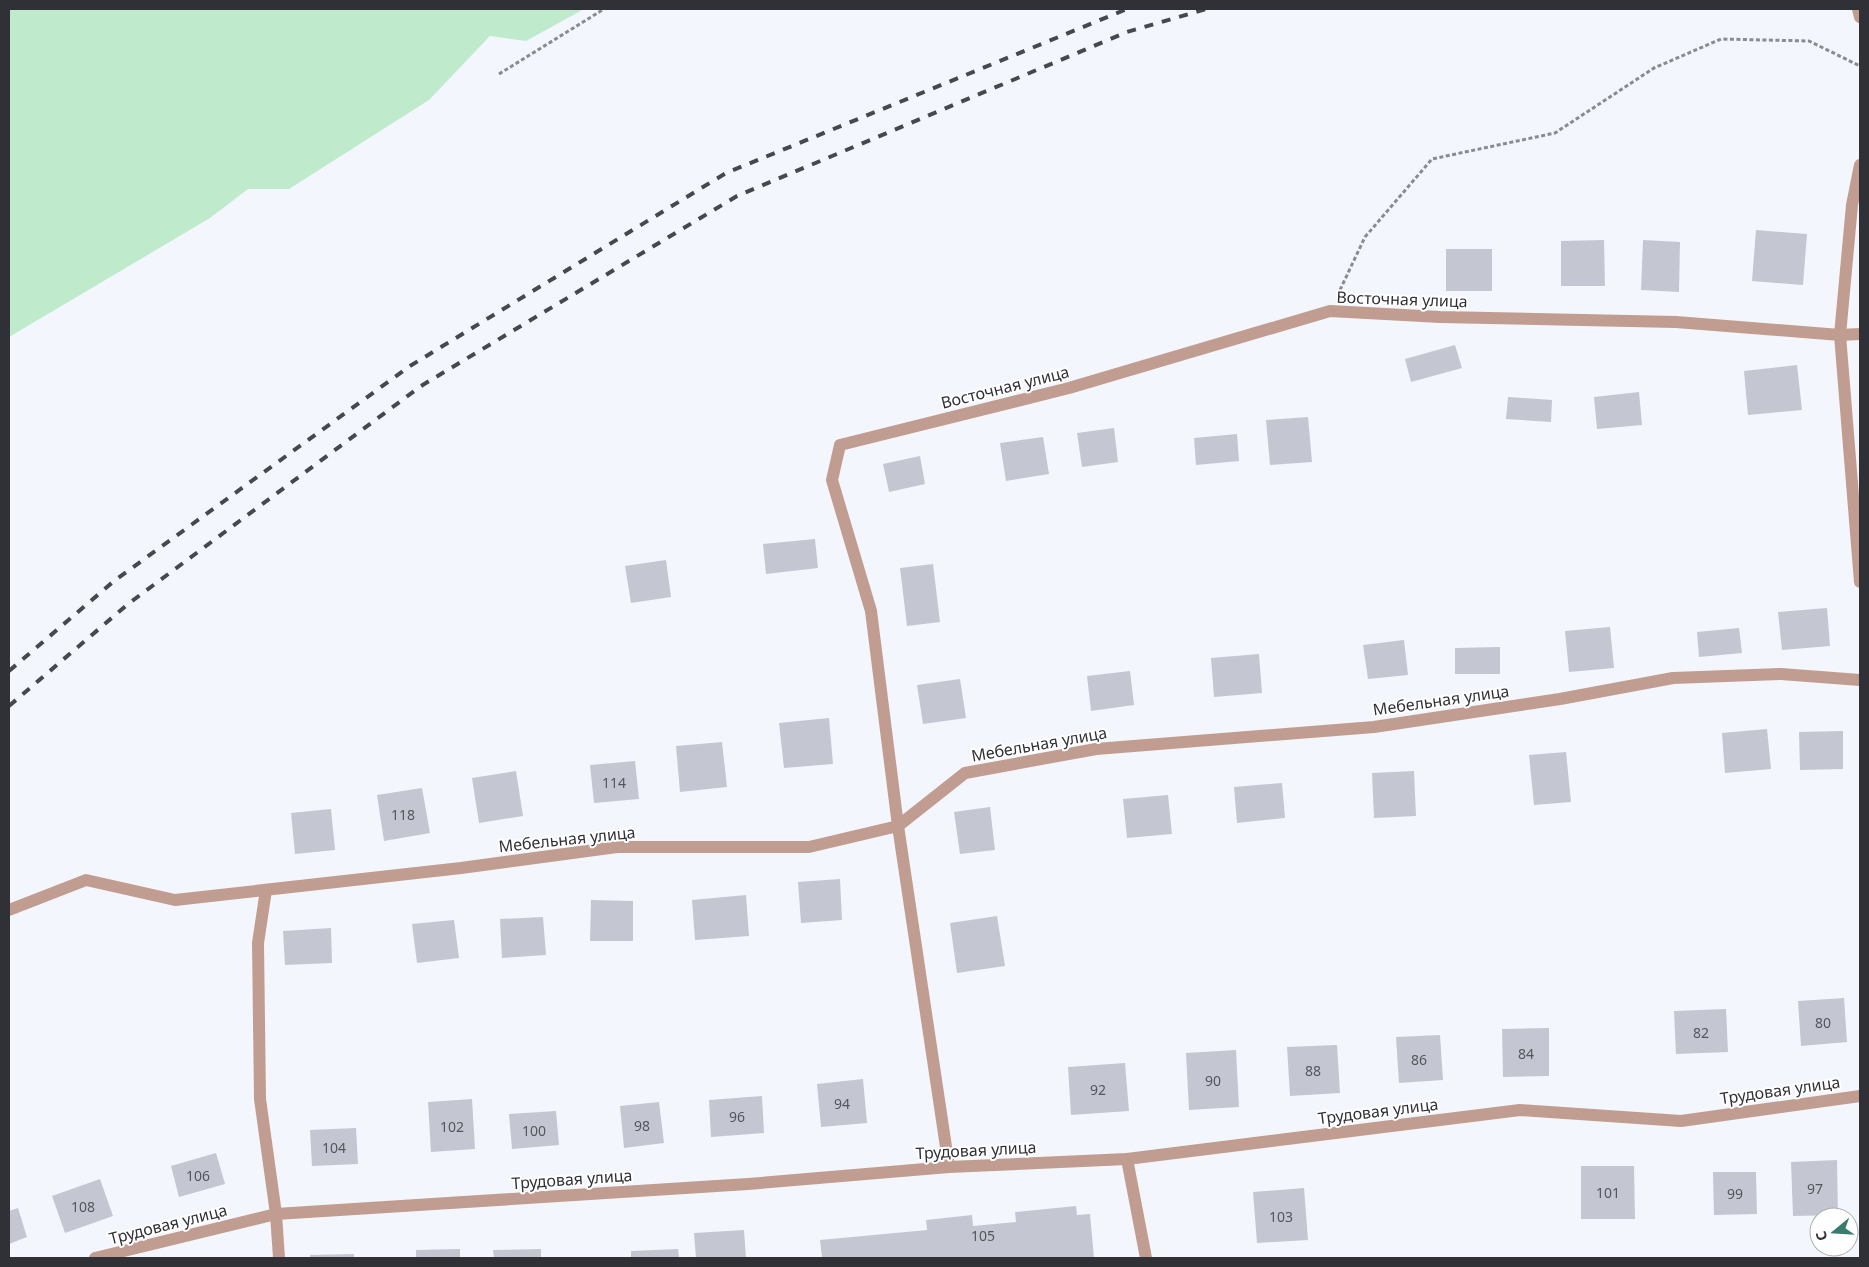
<svg xmlns="http://www.w3.org/2000/svg" width="1869" height="1267" viewBox="0 0 1869 1267" font-family="'Noto Sans',sans-serif">
<style>
.green{fill:#bfeacb}
.building{fill:#c4c7d2}
.lines{fill:none;stroke-linecap:round;stroke-linejoin:round}
.path{stroke:#8a8b91;stroke-width:3;stroke-dasharray:4 2.5;stroke-linecap:butt}
.service{stroke:#c09d90;stroke-width:12}
.minor{stroke:#c09d90;stroke-width:12}
.rail{stroke:#47484e;stroke-width:4;stroke-dasharray:9 9;stroke-linecap:butt}
.labels{text-anchor:middle;dominant-baseline:central;stroke-width:4;stroke-linejoin:round;paint-order:stroke}
.number-label{font-size:14px;fill:#55565d}
.street-label{font-size:16px;fill:#303136;stroke:#fff}
</style>
<rect width="100%" height="100%" fill="#f4f6fd"/>
<path class="green" d="M9 9H584L526 41 490 36 429 100 289 189H248L210 218 9 337Z"/>
<g class="building">
<path d="M1756 230 1807 234 1803 285 1752 281Z"/>
<path d="M1604 240 1605 286H1561V241Z"/>
<path d="M1643 240 1680 242 1679 292 1641 290Z"/>
<rect x="1446" y="249" width="46" height="42"/>
<path d="M1455 345 1462 368 1411 382 1405 359Z"/>
<path d="M1797 365 1802 410 1748 415 1744 371Z"/>
<path d="M1639 392 1642 425 1597 429 1594 397Z"/>
<path d="M1508 397 1552 400 1551 422 1506 419Z"/>
<path d="M1308 417 1312 462 1270 465 1266 420Z"/>
<path d="M1114 428 1118 462 1082 467 1077 433Z"/>
<path d="M1237 434 1239 461 1196 465 1194 438Z"/>
<path d="M1043 437 1049 474 1006 481 1000 443Z"/>
<path d="M920 456 925 484 889 492 883 464Z"/>
<path d="M815 539 818 568 766 574 763 544Z"/>
<path d="M666 560 671 597 631 603 625 566Z"/>
<path d="M933 564 940 622 907 626 900 568Z"/>
<path d="M1827 608 1830 646 1782 650 1778 612Z"/>
<path d="M1610 627 1614 668 1569 672 1565 631Z"/>
<path d="M1739 628 1742 653 1699 657 1697 632Z"/>
<path d="M1404 640 1408 675 1368 679 1363 645Z"/>
<path d="M1500 647V674H1455V648Z"/>
<path d="M1259 654 1262 693 1214 697 1211 658Z"/>
<path d="M1130 671 1134 705 1091 711 1087 676Z"/>
<path d="M960 679 966 718 923 724 917 685Z"/>
<path d="M829 718 833 764 784 768 779 723Z"/>
<path d="M1767 729 1771 769 1725 773 1722 733Z"/>
<path d="M1843 731V769L1800 770 1799 732Z"/>
<path d="M722 742 727 787 680 792 676 746Z"/>
<path d="M1566 752 1571 802 1534 805 1529 755Z"/>
<path d="M635 761 639 799 594 803 590 765Z"/>
<path d="M516 771 523 816 479 823 472 778Z"/>
<path d="M1414 771 1416 816 1374 818 1372 773Z"/>
<path d="M1282 783 1285 818 1237 823 1234 787Z"/>
<path d="M422 788 430 833 384 841 377 795Z"/>
<path d="M1168 795 1172 834 1127 838 1123 799Z"/>
<path d="M990 807 995 850 960 854 954 812Z"/>
<path d="M331 809 335 850 295 854 291 813Z"/>
<path d="M840 879 842 920 801 923 798 882Z"/>
<path d="M746 895 749 936 695 940 692 900Z"/>
<path d="M591 900 633 901V941H590Z"/>
<path d="M997 916 1005 966 957 973 950 923Z"/>
<path d="M543 917 546 955 502 958 500 919Z"/>
<path d="M454 920 459 958 417 963 412 924Z"/>
<path d="M331 928 332 963 285 965 283 931Z"/>
<path d="M1844 998 1847 1042 1801 1046 1798 1001Z"/>
<path d="M1726 1009 1728 1052 1676 1054 1674 1011Z"/>
<path d="M1549 1028V1076L1503 1077 1502 1029Z"/>
<path d="M1440 1035 1443 1080 1399 1083 1396 1037Z"/>
<path d="M1337 1045 1340 1093 1290 1096 1287 1047Z"/>
<path d="M1236 1050 1239 1107 1189 1110 1186 1053Z"/>
<path d="M1125 1063 1129 1111 1071 1115 1068 1067Z"/>
<path d="M863 1079 867 1123 821 1127 817 1084Z"/>
<path d="M762 1096 764 1133 711 1137 709 1100Z"/>
<path d="M472 1099 475 1149 431 1152 428 1102Z"/>
<path d="M659 1102 664 1143 624 1148 620 1106Z"/>
<path d="M556 1111 559 1145 512 1149 509 1114Z"/>
<path d="M356 1128 358 1164 312 1166 310 1130Z"/>
<path d="M216 1153 225 1184 179 1197 171 1166Z"/>
<path d="M1837 1160 1838 1215 1793 1216 1791 1162Z"/>
<path d="M1581 1166H1634L1635 1219H1581Z"/>
<path d="M1713 1172H1756L1757 1214 1714 1215Z"/>
<path d="M100 1179 113 1216 65 1233 52 1196Z"/>
<path d="M1304 1188 1308 1240 1257 1243 1253 1192Z"/>
<path d="M1076 1206 1077 1215 1090 1214 1094 1258H822L820 1240 927 1230 926 1220 972 1215 973 1226 1016 1222 1015 1212Z"/>
<path d="M18 1208 27 1237 9 1244V1211Z"/>
<path d="M744 1230 746 1258H696L694 1233Z"/>
<path d="M460 1249V1258H416V1250Z"/>
<path d="M541 1249V1258H494L493 1250Z"/>
<path d="M678 1249 679 1258H631V1251Z"/>
<path d="M354 1254V1258H310V1255Z"/>
</g>
<g class="lines">
<g class="path">
<path d="M499 74 604 9"/>
<path d="M1340 290 1365 237 1432 159 1555 133 1654 68 1721 39 1809 41 1860 66"/>
</g>
<g class="service">
<path d="M266 890 258 943 260 1099 276 1214 279 1258"/>
<path d="M1127 1159 1146 1258"/>
</g>
<g class="minor">
<path d="M1858 9 1860 17"/>
<path d="M1860 165 1852 205 1840 335 1860 582"/>
<path d="M9 910 86 880 175 900 461 868 617 847H809L898 826 965 773 1096 749 1374 727 1560 699 1673 678 1781 674 1860 680"/>
<path d="M949 1167 898 826 871 611 832 480 840 445 1069 388 1330 311 1440 317 1676 322 1840 335 1860 334"/>
<path d="M95 1258 276 1214 748 1184 949 1167 1127 1159 1520 1110 1681 1121 1860 1096"/>
</g>
<g class="rail">
<path d="M9 671 114 581 410 366 726 173 1127 9"/>
<path d="M9 706 128 604 421 386 737 196 1127 32 1206 9"/>
</g>
</g>
<g class="labels">
<g class="number-label">
<text x="614" y="782">114</text>
<text x="403" y="814">118</text>
<text x="1823" y="1022">80</text>
<text x="1701" y="1032">82</text>
<text x="1526" y="1053">84</text>
<text x="1419" y="1059">86</text>
<text x="1313" y="1070">88</text>
<text x="1213" y="1080">90</text>
<text x="1098" y="1089">92</text>
<text x="842" y="1103">94</text>
<text x="737" y="1116">96</text>
<text x="642" y="1125">98</text>
<text x="452" y="1126">102</text>
<text x="534" y="1130">100</text>
<text x="334" y="1147">104</text>
<text x="198" y="1175">106</text>
<text x="1815" y="1188">97</text>
<text x="1608" y="1192">101</text>
<text x="1735" y="1193">99</text>
<text x="83" y="1206">108</text>
<text x="1281" y="1216">103</text>
<text x="983" y="1235">105</text>
</g>
<g class="street-label">
<text transform="translate(1402 299) rotate(2)">Восточная улица</text>
<text transform="translate(1005 387) rotate(-14)">Восточная улица</text>
<text transform="translate(1441 700) rotate(-8)">Мебельная улица</text>
<text transform="translate(1039 744) rotate(-10)">Мебельная улица</text>
<text transform="translate(567 839) rotate(-6)">Мебельная улица</text>
<text transform="translate(1780 1090) rotate(-8)">Трудовая улица</text>
<text transform="translate(1378 1111) rotate(-7)">Трудовая улица</text>
<text transform="translate(976 1150) rotate(-3)">Трудовая улица</text>
<text transform="translate(572 1179) rotate(-4)">Трудовая улица</text>
<text transform="translate(168 1224) rotate(-14)">Трудовая улица</text>
</g>
</g>
<rect width="1869" height="1267" fill="none" stroke="#303136" stroke-width="20"/>
<g transform="translate(1834 1232) rotate(252)"><circle r="24" fill="#ffffff" stroke="#acadaf"/>
<path d="M0-4L9 19L0 12L-9 19Z" fill="#397c6f"/>
<text y="-8" font-size="14" font-weight="bold" text-anchor="middle" fill="#303136">С</text>
</g>
</svg>
